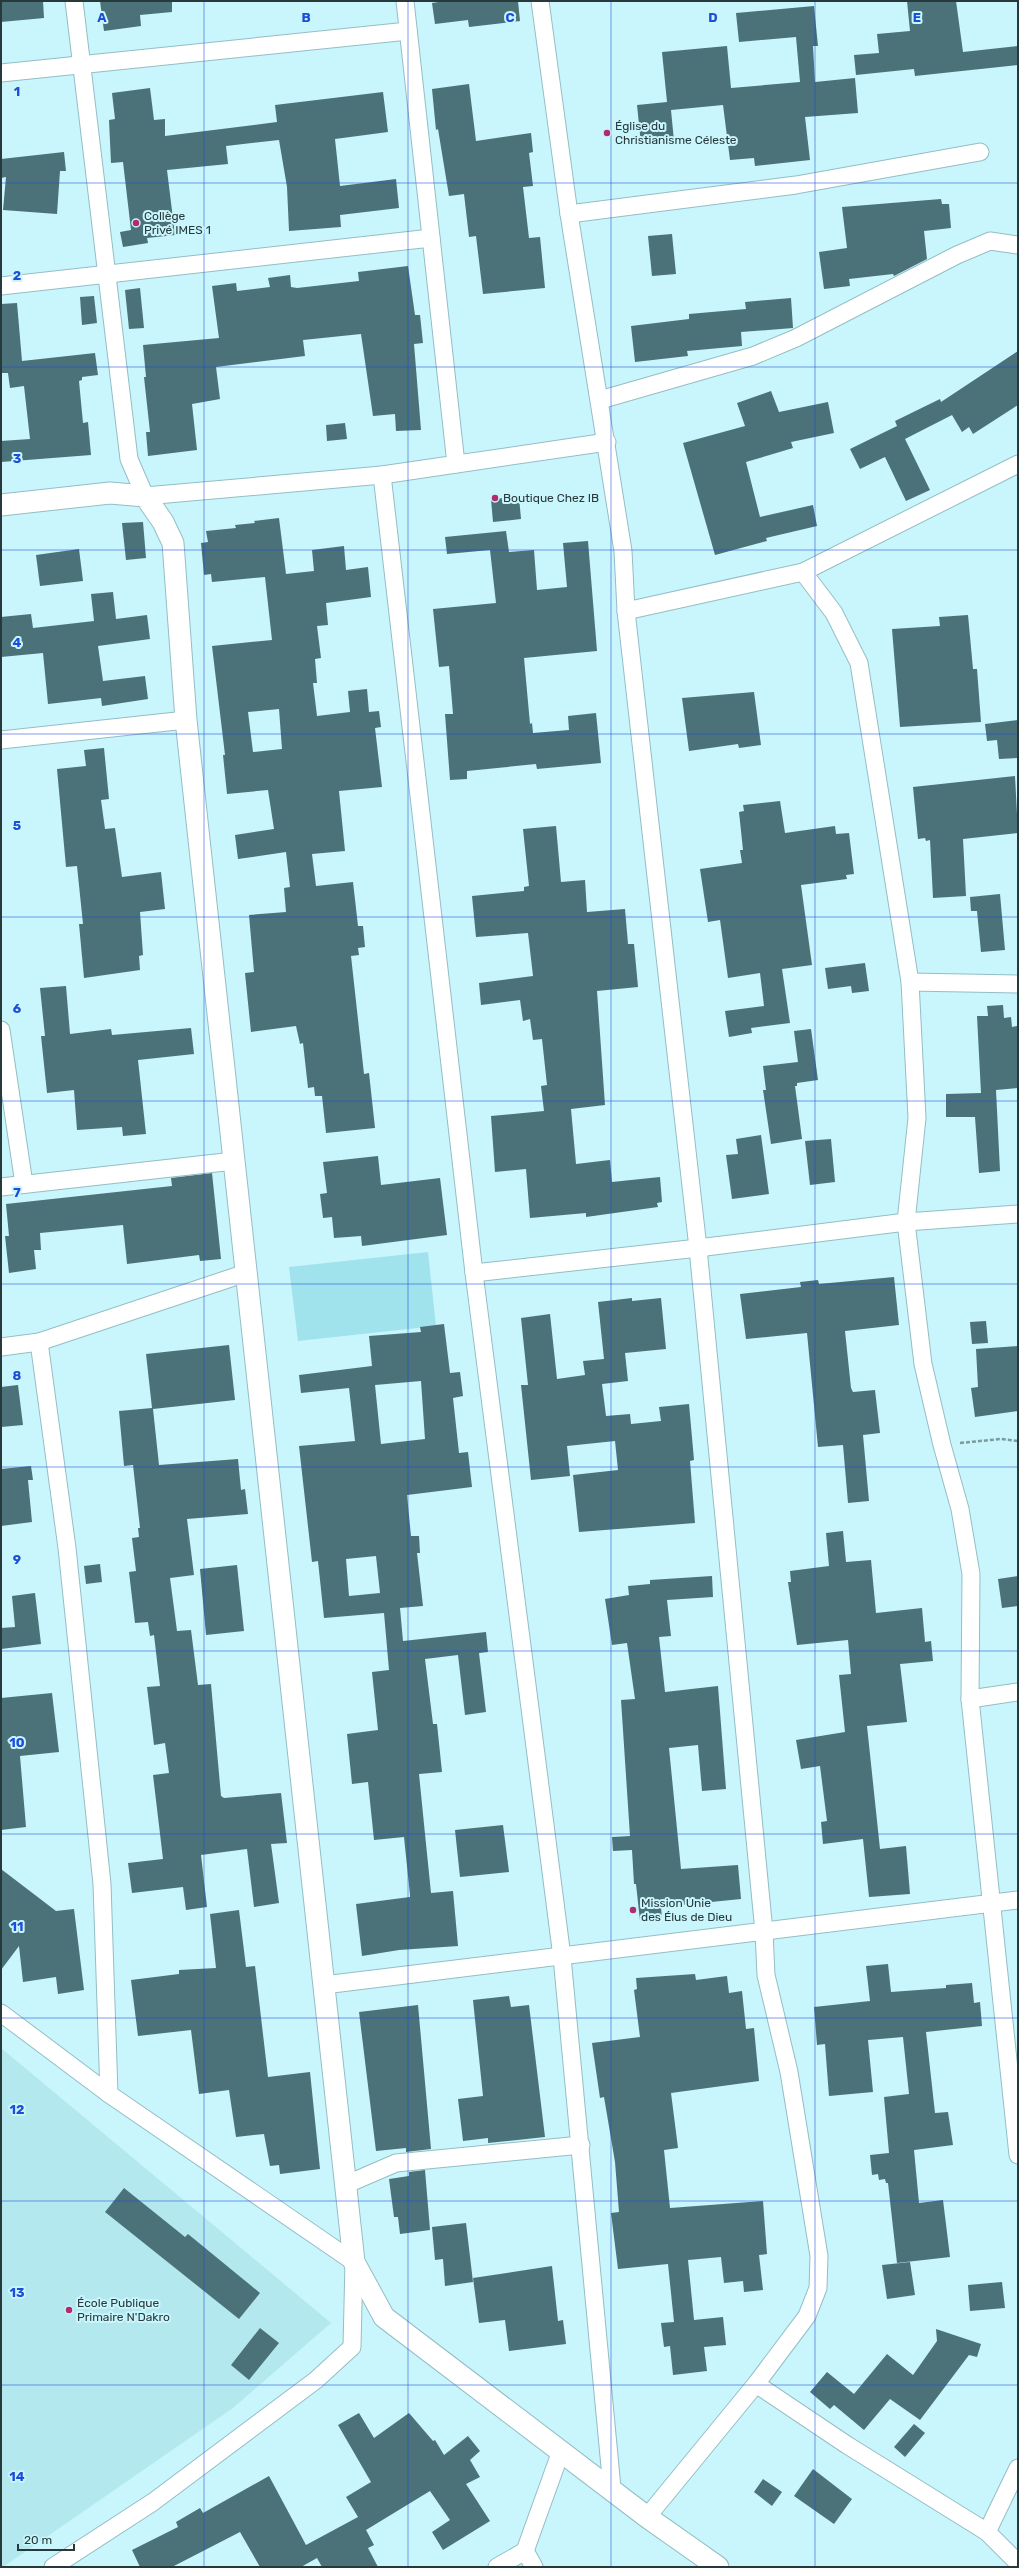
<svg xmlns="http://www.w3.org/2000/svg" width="1019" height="2568" viewBox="0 0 1019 2568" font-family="Rubik,sans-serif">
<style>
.built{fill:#b3e8ef}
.garden{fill:#a1e3ec}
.building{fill:#4a7278;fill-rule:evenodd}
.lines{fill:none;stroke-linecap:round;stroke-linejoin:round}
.minor-casing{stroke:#93bec4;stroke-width:19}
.tertiary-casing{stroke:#93bec4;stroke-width:23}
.path{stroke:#7b9b9f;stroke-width:2.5;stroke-dasharray:4 2;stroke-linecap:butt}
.minor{stroke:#fff;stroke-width:17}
.tertiary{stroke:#fff;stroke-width:21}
.grid{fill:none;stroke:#1d4ed8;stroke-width:1;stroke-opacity:0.55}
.poi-dot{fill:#b42b6c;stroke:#c9f5fc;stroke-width:1.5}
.labels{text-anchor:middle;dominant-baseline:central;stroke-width:4;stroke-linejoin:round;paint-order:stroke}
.poi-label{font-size:12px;fill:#27393b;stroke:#c9f5fc;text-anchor:start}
.grid-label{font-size:13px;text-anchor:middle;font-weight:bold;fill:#1d4ed8;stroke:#c9f5fc;stroke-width:4;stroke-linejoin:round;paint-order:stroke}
</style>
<rect width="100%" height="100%" fill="#c9f5fc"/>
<path class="built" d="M1 2048 331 2323 233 2408 3 2567H1Z"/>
<path class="garden" d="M428 1252 436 1326 298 1341 289 1267Z"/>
<g class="building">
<path d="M1 1H43L44 18 1 22Z"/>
<path d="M100 1H172V12L140 15 141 26 104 31Z"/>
<path d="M445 1H518L520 21 469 27 468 20 435 24 432 3Z"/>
<path d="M907 1H956L963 52 1018 46V65L915 76 914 69 856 75 854 55 879 53 877 34 910 31Z"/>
<path d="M814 6 818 46H813L815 82 855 78 858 113 805 117 810 160 755 166 754 158 730 160 723 105 671 110 674 141 641 144 637 105 667 102 662 52 727 46 731 88 800 82 796 37 739 42 736 13Z"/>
<path d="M469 84 476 141 531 133 533 152 529 153 533 186 523 187 529 238 540 237 545 288 483 294 476 236 469 237 464 194 449 196 438 129 436 130 432 89Z"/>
<path d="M150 88 154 120 165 119V136L277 122 275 105 383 92 388 132 335 139 340 186 396 179 399 208 340 215 341 227 289 231 287 187 279 140 226 146 228 164 167 170 175 235 147 238 148 243 123 247 120 232 131 230 123 162 111 163 109 120 115 119 112 93Z"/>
<path d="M64 152 66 171H60L57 214 3 210 6 177 1 178V159Z"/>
<path d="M941 199 942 204H949L951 228 924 231 927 259 894 276 893 274 849 279 850 286 824 289 819 252 847 248 842 207Z"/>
<path d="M672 234 676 274 652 276 648 236Z"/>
<path d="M408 266 415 315H420L423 343 414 344 421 430 396 431 395 414 373 416 361 334 303 340 305 356 216 367 220 399 192 404 197 450 148 456 146 432H150L144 377H146L143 345 219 338 212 286 236 283 237 291 270 287 268 278 290 275 291 287 297 288 359 281 358 272Z"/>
<path d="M140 288 144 328 129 329 125 290Z"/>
<path d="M94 296 97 323 82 325 80 297Z"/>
<path d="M791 298 793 328 741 332 742 346 687 351 688 356 635 362 631 326 689 319V314L746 309 745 302Z"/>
<path d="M17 303 22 361 95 353 98 375 82 377V380L79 381 83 423 88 422 91 455 1 462V441L30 439 24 386 10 388 8 373H1V304Z"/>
<path d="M1018 351V405L973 434 969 427 962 432 952 415 905 439 930 490 906 501 885 457 860 469 850 449 897 426 895 421 940 399 941 402Z"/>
<path d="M771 391 779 412 828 402 834 433 791 442 793 448 746 462 760 517 813 505 817 526 766 538 767 541 715 555 683 443 745 426 737 403Z"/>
<path d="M345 423 347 439 327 441 326 425Z"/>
<path d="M519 497 521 519 493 522 491 499Z"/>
<path d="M279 518 286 574 314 571 312 550 344 546 346 570 368 567 371 597 326 603 328 625 317 626 321 658 315 659 317 683H313L317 716 350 712 348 691 367 689 369 712 379 711 381 727 375 728 382 787 339 791 345 851 312 854 316 886 353 882 358 926H363L365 947 358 948 359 955 351 956 364 1074 369 1073 375 1128 326 1133 322 1096H315L314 1087 308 1088 303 1043 300 1044 296 1026 251 1032 245 973 254 972 249 915 286 912 284 888 290 887 286 852 238 859 235 835 274 829 268 790 227 794 223 755H225L212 646 272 640 265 577 212 582 211 574 204 575 201 543 208 542 206 531 236 528 235 525 255 523 254 521ZM279 709 282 749 253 752 248 712Z"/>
<path d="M143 522 146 558 126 560 122 523Z"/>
<path d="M506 531 509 552 534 550 537 590 567 587 563 543 588 541 597 651 524 658 530 724 532 723 533 733 569 730 568 716 596 713 601 763 537 769 536 764 467 771V779L450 780 445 714H453L449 666 439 667 433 609 496 603 490 550 447 554 445 537Z"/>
<path d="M79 549 83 581 40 586 36 555Z"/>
<path d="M113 592 116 619 147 615 150 639 98 646 103 681 145 676 148 699 102 706 101 698 48 704 43 653 1 657V617L31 614 33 628 94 621 91 594Z"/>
<path d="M968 615 973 669H977L981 722 900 727 892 629 940 626 939 617Z"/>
<path d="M754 692 761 745 739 748 738 744 689 751 682 698Z"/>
<path d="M1018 720V758L999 759 997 740 987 741 985 724Z"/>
<path d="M104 748 109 799 101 800 105 829 115 828 122 877 161 872 165 909 140 912 143 955 139 956 140 970 84 978 79 924H83L77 866 66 867 57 769 86 766 84 750Z"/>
<path d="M1015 776 1018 833 963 839 966 896 933 898 930 840 926 841 925 838 918 839 913 787Z"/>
<path d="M780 801 785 833 835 826 836 834 849 833 854 874 846 875 847 879 801 885 812 965 782 969 790 1023 751 1028 752 1033 729 1037 725 1011 764 1006 760 973 728 978 720 920 708 922 700 869 742 863 740 850H743L739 812 744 811 743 805Z"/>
<path d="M556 826 561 882 585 880 587 912 625 909 628 944H634L638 987 597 991 605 1105 571 1109 576 1164 610 1160 612 1182 660 1177 662 1202 657 1203 658 1207 586 1217V1213L530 1218 526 1169 495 1172 491 1116 544 1111 541 1086 547 1085 542 1039 533 1040 530 1019 523 1021 520 1000 481 1005 479 983 533 976 528 933 476 937 472 896 524 891V887L529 886 523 829Z"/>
<path d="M1000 894 1005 950 981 952 977 911H971L970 897Z"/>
<path d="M865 963 869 991 852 993 851 986 828 989 825 968Z"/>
<path d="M66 986 70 1034 111 1029 112 1035 191 1028 194 1054 138 1060 146 1134 123 1136 122 1127 77 1130 74 1090 47 1093 41 1036H45L40 988Z"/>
<path d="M1003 1005 1004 1018 1011 1017 1012 1027 1017 1026 1018 1088 996 1090 1000 1171 979 1173 975 1117H946V1094L981 1093 977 1016H988L987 1006Z"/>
<path d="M811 1029 818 1080 797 1083V1086H795L802 1139 771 1144 763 1090H766L763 1066 798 1062 794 1031Z"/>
<path d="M761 1135 769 1194 732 1199 726 1155 738 1154 736 1139Z"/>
<path d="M831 1139 835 1182 810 1185 805 1141Z"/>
<path d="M378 1156 381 1185 440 1178 447 1235 362 1246 361 1236 334 1238 332 1217 323 1218 320 1194 327 1193 323 1162Z"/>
<path d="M212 1173 221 1259 200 1261 199 1255 127 1264 123 1225 40 1233 41 1250H34L36 1269 9 1273 5 1236H9L6 1204 172 1186 171 1178Z"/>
<path d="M894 1277 899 1325 845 1331 851 1388 853 1392 875 1390 880 1433 863 1435 869 1501 848 1503 843 1445 818 1447 807 1333 746 1339 740 1294 801 1287 800 1282 818 1280 819 1284Z"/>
<path d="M632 1298V1301L661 1298 666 1349 625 1353 628 1381 602 1384 606 1416 630 1414 631 1424 661 1421 659 1407 689 1404 694 1460 690 1461 695 1523 579 1532 573 1475 618 1470 615 1441 567 1446 570 1476 531 1480 521 1385H528L521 1318 550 1314 557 1379 585 1375 583 1361 604 1359 598 1302Z"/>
<path d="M986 1321 988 1343 972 1344 970 1322Z"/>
<path d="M444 1324 450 1373 460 1372 463 1396 453 1398 459 1453 468 1452 472 1487 407 1495 411 1536H419L420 1553H417L423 1606 400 1608 403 1641 486 1632 488 1652 479 1653 486 1712 465 1715 458 1655 425 1659 433 1724H437L442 1772 419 1774 425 1834 431 1893 453 1891 458 1946 399 1950 362 1956 356 1904 410 1897V1895L404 1837 374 1840 368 1782 352 1784 347 1734 378 1730 372 1672 389 1670 384 1613 324 1618 318 1561 312 1562 299 1446 355 1441 349 1388 301 1393 299 1375 372 1366 369 1336 421 1332 420 1327ZM421 1381 425 1439 381 1444 375 1385ZM376 1556 380 1593 349 1596 346 1559Z"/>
<path d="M229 1345 235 1400 153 1409 159 1465 238 1459 241 1490 245 1489 248 1514 187 1519 194 1575 170 1578 177 1631 191 1630 198 1685 211 1684 221 1796 224 1798 281 1793 287 1843 271 1844 279 1903 254 1907 247 1849 201 1855 207 1907 186 1910 183 1887 132 1893 128 1863 163 1859 153 1775 169 1773 165 1743 154 1745 147 1687 160 1686 154 1635 150 1636 148 1622 135 1623 129 1572 136 1571 132 1538 139 1537 138 1528H140L133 1465 124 1466 119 1411 152 1408 146 1354Z"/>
<path d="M1018 1346V1411L975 1417 971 1388 978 1387 976 1349Z"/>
<path d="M18 1385 23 1425 1 1427V1387Z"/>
<path d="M31 1466 33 1480H28L32 1522 1 1526V1469Z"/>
<path d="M843 1531 846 1562 871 1560 876 1613 922 1608 925 1642 931 1641 933 1661 900 1664 907 1722 867 1726 880 1849 906 1846 910 1894 869 1897 863 1839 823 1844 821 1822 827 1821 820 1766 801 1769 796 1740 845 1732 839 1675 851 1674 848 1640 797 1645 788 1582H791L790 1571 829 1566 826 1533Z"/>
<path d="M100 1564 102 1582 86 1584 84 1566Z"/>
<path d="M237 1565 244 1631 206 1635 200 1569Z"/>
<path d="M712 1576 713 1597 667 1600 671 1636 659 1637 665 1692 718 1686 726 1789 702 1791 698 1745 669 1748 681 1869 738 1865 741 1899 661 1907 662 1919 640 1921 636 1884H634L632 1850 613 1851 612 1837 630 1836 621 1700 635 1699 627 1643 612 1645 605 1599 629 1595 628 1586 650 1584V1580Z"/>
<path d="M1018 1576V1606L1002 1608 998 1579Z"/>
<path d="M35 1593 41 1644 1 1649V1628L15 1627 12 1596Z"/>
<path d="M52 1693 59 1752 20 1756 26 1827 1 1830V1698Z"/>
<path d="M503 1825 509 1872 460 1877 455 1830Z"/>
<path d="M1 1869 56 1911 74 1909 84 1990 58 1994 56 1977 23 1982 19 1946 1 1970Z"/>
<path d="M239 1910 246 1967 255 1966 268 2077 310 2072 320 2169 280 2174 279 2165 270 2166 264 2134 236 2137 229 2090 199 2094 191 2030 138 2036 131 1980 179 1974V1970L216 1968 210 1914Z"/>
<path d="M888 1964 891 1992 946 1988V1985L972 1983 974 2003 980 2002 982 2026 926 2032 935 2113 948 2112 953 2145 914 2150 919 2203 943 2200 950 2257 897 2263 888 2183H886L885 2179 879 2180 878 2174 872 2175 870 2155 889 2153 884 2097 909 2094 903 2037 868 2040 873 2092 829 2096 825 2044 817 2045 814 2007 870 2001 866 1966Z"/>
<path d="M695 1974 696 1980 727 1976 729 1993 742 1991 746 2029 754 2028 759 2081 671 2093 678 2148 664 2150 670 2208 763 2201 767 2254 759 2255 763 2290 744 2292 743 2281 724 2283 721 2257 688 2260 694 2320 723 2317 726 2345 704 2347 707 2371 673 2375 670 2346 664 2347 661 2323 674 2322 668 2264 618 2269 611 2213 619 2212 615 2162 604 2097 600 2098 592 2043 640 2037 634 1990 637 1989 636 1978Z"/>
<path d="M509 1996 511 2007 529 2005 545 2137 488 2143V2138L463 2141 458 2099 483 2096 473 2000Z"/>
<path d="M418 2005 431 2149 406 2152V2148L376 2151 359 2012Z"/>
<path d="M425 2170 430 2230 400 2234 398 2217H394L389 2179 409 2176V2172Z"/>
<path d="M124 2188 185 2237 188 2234 260 2293 239 2319 105 2212Z"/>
<path d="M466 2223 473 2282 445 2286 443 2259 435 2260 432 2227Z"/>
<path d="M910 2262 915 2295 887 2299 882 2265Z"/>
<path d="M552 2266 558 2321 563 2320 566 2344 509 2351 505 2320 479 2323 473 2278Z"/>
<path d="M1002 2282 1005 2308 970 2311 968 2285Z"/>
<path d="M260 2328 279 2343 249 2380 231 2365Z"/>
<path d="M936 2329 981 2344 977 2357 969 2355 920 2420 890 2399 864 2430 834 2405 830 2409 810 2392 827 2372 854 2394 887 2354 913 2375 937 2341Z"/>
<path d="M359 2413 374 2438 409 2413 433 2441 435 2440 444 2455 468 2436 480 2451 470 2460 480 2477 466 2484 490 2521 443 2550 432 2532 450 2520 430 2491 366 2530 374 2545 368 2548 378 2567H322L317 2558 301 2567H260L240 2532 172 2567H140L132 2550 178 2527 176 2522 200 2508 203 2513 269 2476 306 2545 358 2517 346 2497 371 2482 338 2425Z"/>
<path d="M914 2424 925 2433 905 2457 894 2447Z"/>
<path d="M813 2469 852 2499 834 2524 794 2496Z"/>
<path d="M763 2479 782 2492 772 2506 754 2492Z"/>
</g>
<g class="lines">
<g class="minor-casing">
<g id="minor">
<path d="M74 1 129 459 145 496 382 475 607 442"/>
<path d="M405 1 456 464"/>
<path d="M540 1 569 214 623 551 626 611 698 1248 764 1932 766 1975 789 2072 819 2256 818 2288 807 2316 756 2384 647 2517"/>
<path d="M1 73 408 31"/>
<path d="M569 214 796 185 980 152"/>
<path d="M1 286 431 238"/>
<path d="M600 400 753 356 796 338 957 255 990 241 1018 245"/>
<path d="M382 475 474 1273 562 1957 612 2488"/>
<path d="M803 572 834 613 859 663 910 982 917 1118 906 1222 923 1364 942 1445 960 1509 971 1574 970 1699 1018 2155"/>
<path d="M626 611 803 572 1018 464"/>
<path d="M1 740 186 720"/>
<path d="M910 982 1018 984"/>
<path d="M1 1030 24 1184"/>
<path d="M1 1187 234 1161"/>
<path d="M474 1273 698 1248 906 1222 1018 1214"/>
<path d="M39 1342 67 1548 102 1884 109 2094"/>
<path d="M1 1347 39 1342 246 1273"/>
<path d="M970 1699 1018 1692"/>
<path d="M324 1985 1018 1900"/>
<path d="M1 2013 109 2094 354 2262 352 2347 316 2380 153 2502 53 2567"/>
<path d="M345 2185 396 2163 581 2145"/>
<path d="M756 2384 847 2445 987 2532 1018 2563"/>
<path d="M987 2532 1018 2468"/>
<path d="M525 2551 534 2567"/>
<path d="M497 2567 525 2551 561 2451"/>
</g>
</g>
<g class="tertiary-casing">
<path id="tertiary" d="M1 505 110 493 145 496 163 522 173 543 186 720 354 2262 384 2317 647 2517 718 2567"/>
</g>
<path class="path" d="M960 1443 1001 1439 1018 1441"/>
<use href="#minor" class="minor"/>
<use href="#tertiary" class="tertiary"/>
</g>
<path class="grid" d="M204 1V2567M408 1V2567M611 1V2567M815 1V2567M1 183H1018M1 367H1018M1 550H1018M1 734H1018M1 917H1018M1 1101H1018M1 1284H1018M1 1467H1018M1 1651H1018M1 1834H1018M1 2018H1018M1 2201H1018M1 2385H1018"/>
<g class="poi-dot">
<circle cx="607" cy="133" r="4"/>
<circle cx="136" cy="223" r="4"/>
<circle cx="495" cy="498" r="4"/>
<circle cx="633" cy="1910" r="4"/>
<circle cx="69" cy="2310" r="4"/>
</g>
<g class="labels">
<g class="poi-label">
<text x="615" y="126">Église du<tspan x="615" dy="14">Christianisme Céleste</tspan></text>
<text x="144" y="216">Collège<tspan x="144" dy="14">Privé IMES 1</tspan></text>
<text x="503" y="498">Boutique Chez IB</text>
<text x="641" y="1903">Mission Unie<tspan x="641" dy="14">des Élus de Dieu</tspan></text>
<text x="77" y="2303">École Publique<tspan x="77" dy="14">Primaire N'Dakro</tspan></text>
</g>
</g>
<g class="grid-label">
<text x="102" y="22">A</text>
<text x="306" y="22">B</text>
<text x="510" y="22">C</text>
<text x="713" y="22">D</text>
<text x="917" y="22">E</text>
<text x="17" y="96">1</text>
<text x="17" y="280">2</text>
<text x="17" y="463">3</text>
<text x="17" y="647">4</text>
<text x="17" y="830">5</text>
<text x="17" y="1013">6</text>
<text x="17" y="1197">7</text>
<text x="17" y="1380">8</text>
<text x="17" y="1564">9</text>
<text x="17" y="1747">10</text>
<text x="17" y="1931">11</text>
<text x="17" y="2114">12</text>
<text x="17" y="2297">13</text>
<text x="17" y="2481">14</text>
</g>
<rect width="1019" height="2568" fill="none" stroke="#27393b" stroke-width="4"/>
<path d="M18 2544v6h56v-6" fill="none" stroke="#27393b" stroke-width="2"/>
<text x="24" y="2544" font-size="12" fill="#27393b" stroke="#c9f5fc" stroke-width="3" paint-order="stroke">20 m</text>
</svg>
